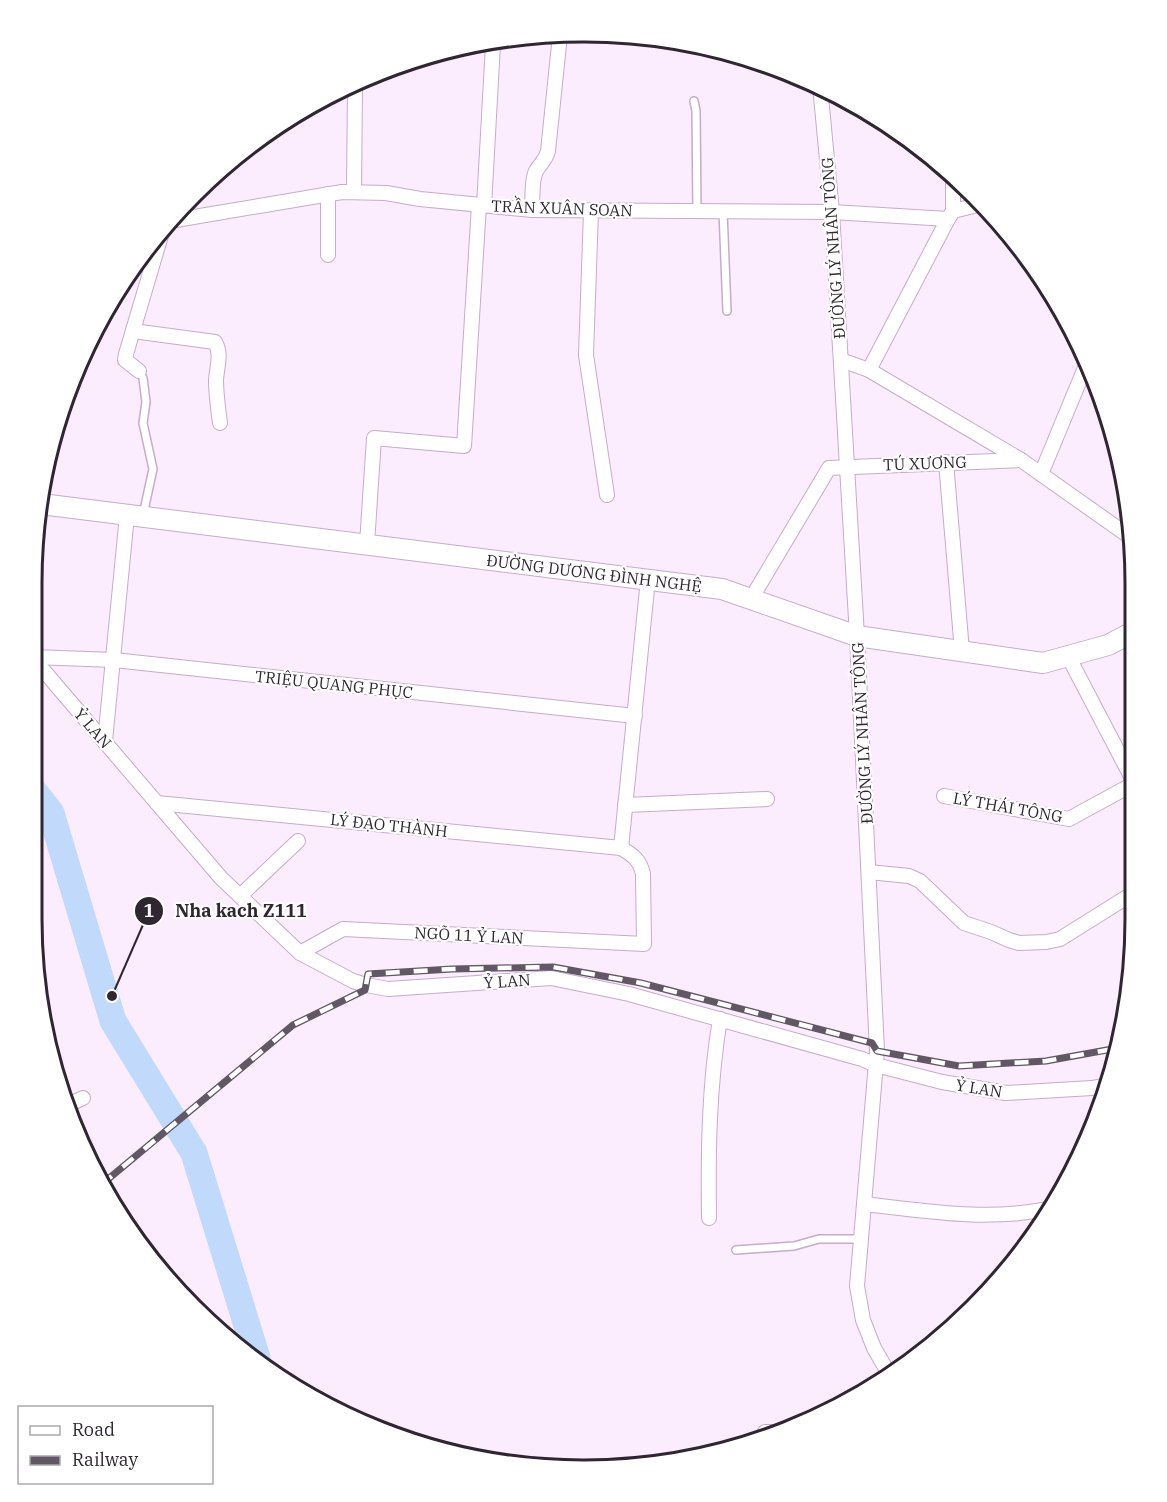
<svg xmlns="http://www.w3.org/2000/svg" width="1167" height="1502" viewBox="0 0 1167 1502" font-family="'IBM Plex Serif',serif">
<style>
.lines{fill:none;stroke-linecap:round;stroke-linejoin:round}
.river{stroke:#c1dafc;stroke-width:27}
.lane-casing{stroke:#c5acca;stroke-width:10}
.street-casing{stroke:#c5acca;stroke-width:16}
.secondary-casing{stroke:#c5acca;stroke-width:22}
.lane{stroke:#fff;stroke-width:7}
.street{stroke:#fff;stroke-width:14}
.secondary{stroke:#fff;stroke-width:20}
.rail-casing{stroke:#625765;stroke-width:7}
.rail{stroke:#fff;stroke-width:4.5;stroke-dasharray:14;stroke-linecap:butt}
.labels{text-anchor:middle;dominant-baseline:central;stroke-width:4.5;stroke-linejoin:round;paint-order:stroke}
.street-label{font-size:16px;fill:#302632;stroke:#fff}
.rim{fill:none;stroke:#302632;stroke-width:3}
.leader{fill:none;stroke:#302632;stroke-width:2}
.callout-dot{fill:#302632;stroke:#fff;stroke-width:2}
.mark-label{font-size:18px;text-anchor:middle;font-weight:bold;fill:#fff}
.callout-label{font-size:18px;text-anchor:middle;font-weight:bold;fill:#302632;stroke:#fff;stroke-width:4.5;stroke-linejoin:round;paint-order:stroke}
</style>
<rect width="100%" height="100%" fill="#fbecfe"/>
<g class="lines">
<path class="river" d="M32 789 51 813 113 1021 194 1153 257 1358"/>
<g class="lane-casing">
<g id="lane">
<path d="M694 101 696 111 697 211"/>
<path d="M723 211 727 311"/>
<path d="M139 371 143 378 146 402 143 423 153 469 143 515"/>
<path d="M736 1250 794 1246 819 1239H861"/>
</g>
</g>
<g class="street-casing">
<g id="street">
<path d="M820 86 832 212 857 636 877 1051 857 1286 863 1320 874 1348 889 1374"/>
<path d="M354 192 355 84"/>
<path d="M328 194V255"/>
<path d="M484 206 493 44"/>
<path d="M532 210C533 199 531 181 536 171 541 162 545 162 548 151L560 35"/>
<path d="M591 211 586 355 607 495"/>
<path d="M953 211 982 204"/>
<path d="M170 221 342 192 386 193 420 199 532 210 832 212 948 219 953 211V177"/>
<path d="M133 331 215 342C222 354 217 366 216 380 216 394 218 408 220 423"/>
<path d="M841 360 869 370 1021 460 1133 539"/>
<path d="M869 370 948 219"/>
<path d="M139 371 125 360 126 354 163 229"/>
<path d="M946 462 962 651"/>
<path d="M1041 474 1087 363"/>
<path d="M367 544 374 438 464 446 479 205"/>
<path d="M751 599 829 468 1021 460"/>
<path d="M1068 656 1135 784"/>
<path d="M32 657 221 878 300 953 353 981 366 985 388 989 551 978 629 994 862 1059 876 1065 942 1082 1006 1093 1092 1088 1107 1085"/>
<path d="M33 657 114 660 635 716"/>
<path d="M105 741 127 515"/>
<path d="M944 796 1069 819 1135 783"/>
<path d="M157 803 621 848C633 855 640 860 643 874L644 944 343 929 300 953"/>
<path d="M625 805 767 799"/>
<path d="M621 848 648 579"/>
<path d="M869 872 909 876 920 881 964 923 991 932 1009 940 1019 943 1046 942 1060 939 1135 892"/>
<path d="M240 896 298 841"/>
<path d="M68 1105 83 1098"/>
<path d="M864 1204C927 1211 989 1222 1052 1208"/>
<path d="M709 1218C708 1151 709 1085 720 1019"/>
<path d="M765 1432H773"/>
</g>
</g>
<g class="secondary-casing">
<path id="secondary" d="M41 504 722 589 857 636 1043 663 1108 645 1135 631"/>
</g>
<use href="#lane" class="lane"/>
<use href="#street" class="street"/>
<use href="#secondary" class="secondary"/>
<g class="rail-casing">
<path id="rail" d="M101 1185 293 1025 365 990 368 974 452 969 553 967 641 983 872 1043 877 1051 959 1066 1046 1061 1118 1048"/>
</g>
<use href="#rail" class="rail"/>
</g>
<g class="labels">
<g class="street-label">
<text transform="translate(562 208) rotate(2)">TRẦN XUÂN SOẠN</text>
<text transform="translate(833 248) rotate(-94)">ĐƯỜNG LÝ NHÂN TÔNG</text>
<text transform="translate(925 463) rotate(-2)">TÚ XƯƠNG</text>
<text transform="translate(594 573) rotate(7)">ĐƯỜNG DƯƠNG ĐÌNH NGHỆ</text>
<text transform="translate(334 684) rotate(6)">TRIỆU QUANG PHỤC</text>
<text transform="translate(93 728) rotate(49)">Ỷ LAN</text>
<text transform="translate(862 733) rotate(-93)">ĐƯỜNG LÝ NHÂN TÔNG</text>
<text transform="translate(1008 807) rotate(10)">LÝ THÁI TÔNG</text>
<text transform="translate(389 825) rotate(6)">LÝ ĐẠO THÀNH</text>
<text transform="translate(469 935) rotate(3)">NGÕ 11 Ỷ LAN</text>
<text transform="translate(507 981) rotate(-4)">Ỷ LAN</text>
<text transform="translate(979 1088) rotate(9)">Ỷ LAN</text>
</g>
</g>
<path d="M0 0H1167V1502H0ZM583 42H584A541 541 0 0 1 1125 583V919A541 541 0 0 1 584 1460H583A541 541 0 0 1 42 919V583A541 541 0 0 1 583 42Z" fill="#fff" fill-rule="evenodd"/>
<path class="rim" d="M583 42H584A541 541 0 0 1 1125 583V919A541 541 0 0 1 584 1460H583A541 541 0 0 1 42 919V583A541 541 0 0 1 583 42Z"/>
<path class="leader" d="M112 996L149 911"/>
<g class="callout-dot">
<circle cx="112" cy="996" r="6"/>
<circle cx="149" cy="911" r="15"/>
</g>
<g class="mark-label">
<text x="149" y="917">1</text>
</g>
<g class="callout-label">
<text x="241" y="917">Nha kach Z111</text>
</g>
<rect x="18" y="1406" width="195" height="78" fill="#ffffff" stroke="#aca8ad" stroke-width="1.5"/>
<rect x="30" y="1426" width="30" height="9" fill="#ffffff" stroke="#aca8ad" stroke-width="1.5"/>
<text x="72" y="1436" font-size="18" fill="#302632">Road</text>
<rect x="30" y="1456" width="30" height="9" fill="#625765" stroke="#aca8ad" stroke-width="1.5"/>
<text x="72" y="1466" font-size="18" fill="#302632">Railway</text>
</svg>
